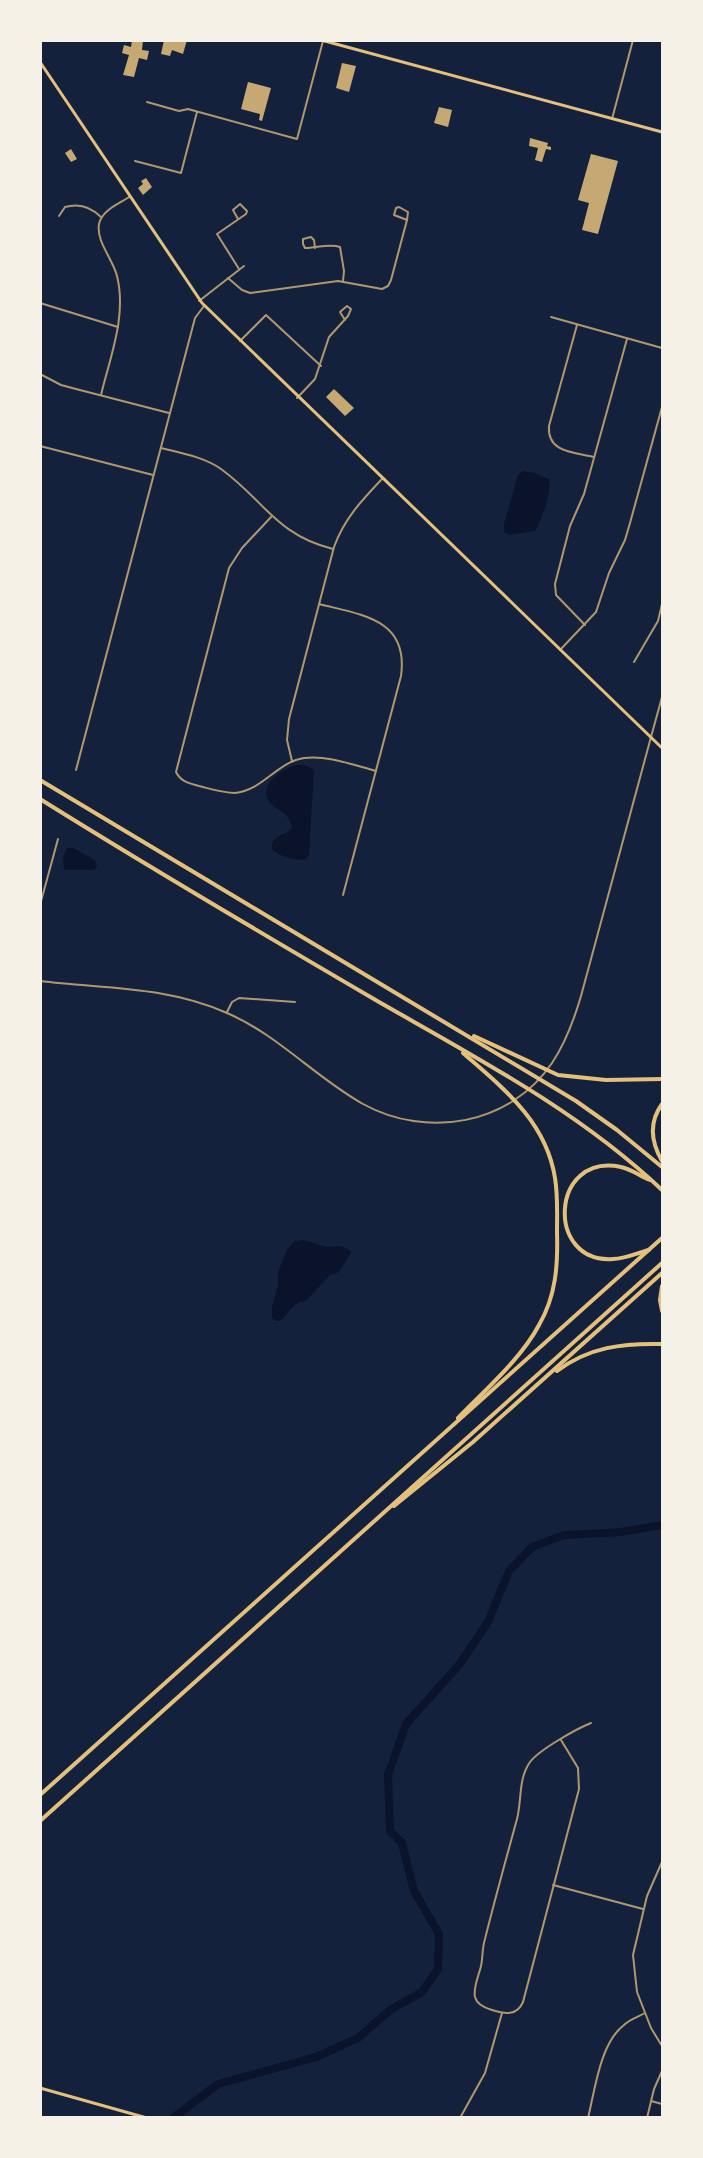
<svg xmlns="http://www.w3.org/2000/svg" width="703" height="2158" viewBox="0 0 703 2158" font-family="'Times New Roman',serif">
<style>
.water{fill:#0b132b}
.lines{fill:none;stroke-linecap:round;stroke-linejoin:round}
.river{stroke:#0b132b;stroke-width:8}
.building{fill:#c6a872}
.minor{stroke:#b1986c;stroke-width:2}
.tertiary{stroke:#b1986c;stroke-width:2}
.secondary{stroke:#e5c07b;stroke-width:3}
.primary{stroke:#e5c07b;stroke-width:3}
.motorway{stroke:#e5c07b;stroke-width:4}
</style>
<rect width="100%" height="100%" fill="#14213d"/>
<g class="water">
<path d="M523 471 535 473 549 479C552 491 542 520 535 531L509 535 504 532V524L518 475Z"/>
<path d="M297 765H305L314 770 309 855 306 859C296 862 280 856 272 850 271 833 284 838 292 828 289 809 274 812 268 799 260 782 284 768 297 765Z"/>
<path d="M67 848H73L95 860 97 867 94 870H64L63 858Z"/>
<path d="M303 1240C310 1241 316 1244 323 1246 336 1249 338 1241 351 1252L350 1255 339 1272 330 1275 306 1301C293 1301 289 1314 280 1321H275L272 1318V1307L278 1285V1272L287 1250 294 1241Z"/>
</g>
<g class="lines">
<path class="river" d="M173 2118 218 2084 316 2057 358 2038 390 2010 422 1992 438 1969 439 1934 414 1891 402 1843 390 1831 388 1775 406 1724 459 1665 488 1622 509 1571 532 1547 564 1535 621 1532 662 1525"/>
</g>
<g class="building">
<path d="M132 40H143L142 50 149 51 147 60 139 58 134 77 123 75 129 55 122 53 124 45 131 47Z"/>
<path d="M164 40H187L183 54 172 50 170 56 161 54Z"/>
<path d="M342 63 356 66 349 92 336 88Z"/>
<path d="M248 82 271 88 262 121 259 120 260 114 241 109Z"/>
<path d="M439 107 452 110 448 127 434 123Z"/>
<path d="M530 138 548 143 547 146 551 147V150L546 149 542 162 535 160 538 148 529 146Z"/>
<path d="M71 149 77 159 71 162 65 153Z"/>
<path d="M591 154 618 161 598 234 582 230 589 203 578 200Z"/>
<path d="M146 178 152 187 143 195 138 188 143 184 141 181Z"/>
<path d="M334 389 354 408 345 416 326 397Z"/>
</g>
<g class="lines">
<g class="minor">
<path d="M147 102 179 111 188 109 297 139 323 41"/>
<path d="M612 119 633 40"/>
<path d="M135 161 181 173 197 112"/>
<path d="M399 207 408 212 407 220 394 215 396 208Z"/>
<path d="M59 216 65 207C79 203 91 207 101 217"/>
<path d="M238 219 233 210 240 204 247 211 246 214 217 234 239 269"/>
<path d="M315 248 314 240 311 237 303 239V244L305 248C316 248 330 243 340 247L344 271 343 281"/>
<path d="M228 278 242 290 250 293 338 281 382 289 388 286 391 280 407 220"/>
<path d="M199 301 244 266"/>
<path d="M40 303 118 327"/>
<path d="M551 317 662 348"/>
<path d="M577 325 549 426C547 453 574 452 594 457"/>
<path d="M240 341 266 315 321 366"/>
<path d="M40 374 61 385 76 389 169 413"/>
<path d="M101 395C110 357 127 316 117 276 113 259 96 242 99 224 102 210 119 204 129 197"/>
<path d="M297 398 315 379 329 337 348 316 351 309 347 306 340 312 345 320"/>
<path d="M40 446 153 475"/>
<path d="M161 448C181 453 204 457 221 469 264 500 276 535 333 549"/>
<path d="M272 516 242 548 229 568 176 772C181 782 189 783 199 786 211 789 223 793 235 793 262 791 277 762 304 758 328 755 353 765 376 771"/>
<path d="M319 604C362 615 409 619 401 676L343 895"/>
<path d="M585 625 556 595 555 584 570 526 584 494 627 339"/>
<path d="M560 650 596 612 609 573 625 540 630 523 662 407"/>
<path d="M634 662 658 621 662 604"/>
<path d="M651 737 662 697"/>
<path d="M292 761 287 740 289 719 334 547C344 519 362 500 382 479"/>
<path d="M76 770 195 318 204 306"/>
<path d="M40 905 58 839"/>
<path d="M227 1012 232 1002 239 998 295 1002"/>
<path d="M561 1740 578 1768 579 1789 523 2002C517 2016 505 2014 492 2010 485 2008 477 2005 475 1997 473 1987 479 1975 481 1966 483 1957 482 1948 485 1939 495 1899 506 1859 517 1819 522 1800 518 1779 530 1762 539 1750 576 1729 591 1723"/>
<path d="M662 1862 647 1896 633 1955 637 1992 651 2028 662 2046"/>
<path d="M553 1885 643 1909"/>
<path d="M651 2101 662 2104"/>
<path d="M460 2118 485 2073 502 2013"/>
<path d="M588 2118C595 2090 600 2043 624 2025 630 2019 638 2017 645 2013"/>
<path d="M647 2118 654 2089 662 2071"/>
</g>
<path class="tertiary" d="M40 981C106 989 166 986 227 1013 278 1035 315 1077 363 1104 427 1139 510 1125 552 1063 566 1042 574 1020 581 996L651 737"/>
<g class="secondary">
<path d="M40 62 202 303 662 748"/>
<path d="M40 2088 147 2118"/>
</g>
<path class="primary" d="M321 40 662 132"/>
<g class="motorway">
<path d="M40 780 576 1101 617 1130 662 1167"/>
<path d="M40 799C152 869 266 936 379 1002 477 1058 580 1112 662 1190"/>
<path d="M474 1036 558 1075 606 1080 662 1079"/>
<path d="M662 1104C649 1122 651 1142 662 1161"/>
<path d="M649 1250C637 1253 625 1259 613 1259 545 1264 550 1152 621 1167 631 1169 640 1176 650 1180"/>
<path d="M662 1286 660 1300 662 1311"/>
<path d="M557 1371C589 1347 623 1343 662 1344"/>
<path d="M458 1418C485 1390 521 1359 539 1325 556 1296 558 1265 557 1232 557 1214 558 1196 555 1178 546 1121 503 1088 463 1053"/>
<path d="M394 1506 473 1442 662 1273"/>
<path d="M40 1795 662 1238"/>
<path d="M40 1821 662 1263"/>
</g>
</g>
<rect width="703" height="2158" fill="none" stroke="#f6f1e7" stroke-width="84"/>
</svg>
